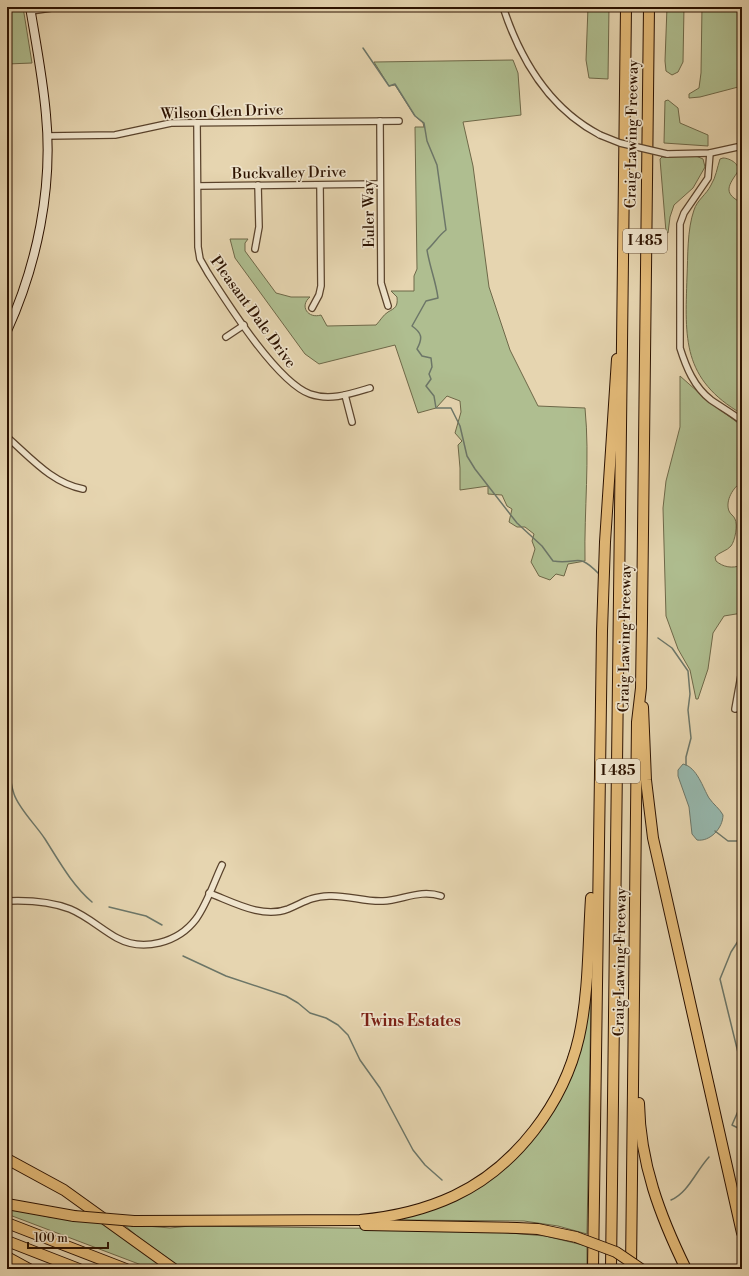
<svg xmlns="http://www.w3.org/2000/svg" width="749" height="1276" viewBox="0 0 749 1276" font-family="'Libre Bodoni',serif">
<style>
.green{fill:#afbe90;stroke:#6e6848}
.water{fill:#96b8ae;stroke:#6c7668}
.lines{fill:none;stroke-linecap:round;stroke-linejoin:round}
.stream{stroke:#6c7668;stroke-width:1.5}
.street-casing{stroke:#5a432c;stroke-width:8}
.secondary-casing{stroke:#2c1200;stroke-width:10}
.highway-casing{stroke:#2c1200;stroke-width:12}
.street{stroke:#efe4cc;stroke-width:5.5}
.secondary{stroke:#efe4cc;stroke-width:8}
.highway{stroke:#e3ba78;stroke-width:10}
.street-bridge-casing{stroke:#5a432c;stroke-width:8;stroke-linecap:butt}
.highway-bridge-casing{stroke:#2c1200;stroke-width:12;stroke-linecap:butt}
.street-bridge{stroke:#efe4cc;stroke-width:5.5}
.highway-bridge{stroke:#e3ba78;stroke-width:10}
.labels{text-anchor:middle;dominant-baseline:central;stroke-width:3.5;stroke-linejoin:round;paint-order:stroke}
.shield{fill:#efe4cc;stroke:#66513d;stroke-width:1}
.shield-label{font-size:14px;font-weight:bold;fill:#2c1200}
.street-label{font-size:15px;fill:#2c1200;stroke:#efe4cc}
.neighbourhood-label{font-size:16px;font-weight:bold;fill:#7a1f14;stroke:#efe4cc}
</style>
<rect width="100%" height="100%" fill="#e6d5b0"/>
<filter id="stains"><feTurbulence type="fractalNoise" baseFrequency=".005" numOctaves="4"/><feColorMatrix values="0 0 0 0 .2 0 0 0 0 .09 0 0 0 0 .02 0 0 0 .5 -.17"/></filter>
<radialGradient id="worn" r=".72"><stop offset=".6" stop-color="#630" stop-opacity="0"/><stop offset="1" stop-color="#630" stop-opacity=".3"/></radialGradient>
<g class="green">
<path d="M7 7H23L32 63 7 64Z"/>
<path d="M588 7H609L608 79 589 78 586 60Z"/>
<path d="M667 7H684L683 62 678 72 672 75 666 71 665 61Z"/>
<path d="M702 7H742V86L700 97 689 98V94L699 88 701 73Z"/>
<path d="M513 60 518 73 521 115 463 122 473 166 489 287 510 350 538 406 585 408C590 459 584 510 585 561L568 564 564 576 556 574 550 580 539 576 531 562 535 549 532 541 534 534 525 527H517L509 522 512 509 507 506 502 495 488 494V486L460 490V468L458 445 462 441 455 433 461 412 460 401 447 396 436 408 418 413 395 345 319 364 305 354 235 258 230 239H248L245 243V251L276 293 291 297H310C299 306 308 319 321 315L327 326 376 325C380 321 383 315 388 312 395 308 398 307 397 297L391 291H414V276L417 269 415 127H424L423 123 415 116 395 85 389 86 374 62Z"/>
<path d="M668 100 678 108 680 123 708 135V146L664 143 665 101Z"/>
<path d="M696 156 703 159 705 167 693 188 674 205 670 217 668 233 666 232 660 159 662 157Z"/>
<path d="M723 158C730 158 742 165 737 173 727 187 724 194 742 203V414C682 379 685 339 687 277 688 256 687 230 694 210 697 200 707 194 711 185 716 177 717 168 720 159Z"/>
<path d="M680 376 706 399 742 426V482C733 487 725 501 729 511 730 514 734 516 735 519 738 525 735 541 731 546 727 551 719 552 715 557L716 561C723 567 732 569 742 565V613L724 616 713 633 708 669 698 699H696L690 670 678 649 666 616 663 508 666 481 680 427Z"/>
<path d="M588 997H591L587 1234 558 1226 524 1221 402 1220V1217L487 1180 549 1114Z"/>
<path d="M7 1207 49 1217 104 1223 170 1269H152L7 1214Z"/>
<path d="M123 1224 170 1228 190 1226 493 1230 498 1232 545 1236 587 1246V1269H181L158 1254Z"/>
</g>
<path class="water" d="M683 764C697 767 703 788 709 798 713 804 720 809 723 815 723 828 710 842 697 840L692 834 689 807 678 776V770Z"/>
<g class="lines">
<g class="stream">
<path d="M363 48 389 86 395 84 415 116 424 123 427 141 437 165 446 230C439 235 434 244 427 250 430 268 436 282 438 298L426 301 412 326C422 333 423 338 417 349L422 356 431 358 432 367 429 374 431 379 426 386 434 396 436 408H451L460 426 467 456 475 469 517 523 542 546 553 561C579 565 577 551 599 574"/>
<path d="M658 638 672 648 688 671 690 694 688 710 691 738 686 757V765"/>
<path d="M7 739C9 756 8 777 14 794 19 809 36 825 45 839 59 861 72 885 92 902"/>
<path d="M715 831 728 841H742"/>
<path d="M109 907 146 916 162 925"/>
<path d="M742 907V915"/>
<path d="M742 935 731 952 720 979 742 1069"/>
<path d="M183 956 226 976 286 996 298 1003 310 1013 326 1018 338 1025 348 1035 360 1060 380 1088 413 1150 425 1165 442 1180"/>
<path d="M742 1102 732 1125 742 1130"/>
<path d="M671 1200C688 1193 696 1171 709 1157"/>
</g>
<g class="street-casing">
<g id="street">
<path d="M503 7C520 59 550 109 600 135"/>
<path d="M31 11 58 7"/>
<path d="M380 121 381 283 388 306"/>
<path d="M197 123 198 247 200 259 208 273C228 304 277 382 310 394 330 401 350 394 370 388"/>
<path d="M47 136 115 135 171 123 399 121"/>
<path d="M710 153 708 178 684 213 680 224V348C686 367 694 387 711 400 721 407 732 413 742 421"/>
<path d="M667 154 710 153 742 146"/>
<path d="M198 186 380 184"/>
<path d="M255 249 259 227 258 185"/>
<path d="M312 308 319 295 321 286 320 185"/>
<path d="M226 337 244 325"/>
<path d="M345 395 352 422"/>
<path d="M7 437C31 458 52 483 83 489"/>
<path d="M735 709 742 670"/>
<path d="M209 893C233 902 262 919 288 909 305 902 309 897 329 896 347 895 365 902 383 901 403 900 420 889 441 896"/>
<path d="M7 901C29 900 49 901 70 909 87 916 101 929 117 938 143 952 178 943 196 919 207 904 214 882 222 865"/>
</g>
</g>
<g class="secondary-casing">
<path id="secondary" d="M7 331C37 265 53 188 46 115 43 79 36 43 30 7"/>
</g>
<g class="highway-casing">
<g id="highway">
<path d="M643 707 646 780 653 838 742 1233"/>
<path d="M639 1103C640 1163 660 1216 686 1269"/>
<path d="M7 1159 64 1190 174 1269"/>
<path d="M7 1204 74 1216"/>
<path d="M134 1221 360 1220C393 1217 424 1210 454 1196 516 1167 564 1103 579 1037 589 992 588 944 591 898"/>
<path d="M7 1223 126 1269"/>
<path d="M365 1225 517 1228 538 1229 576 1237"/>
<path d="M7 1241 79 1269"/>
<path d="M7 1257 29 1269"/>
<path d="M593 1269 602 631 605 542 617 359"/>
<path d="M611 1269 626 7"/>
<path d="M631 1269 637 722 641 688 642 619 649 7"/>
</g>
</g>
<use href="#street" class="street"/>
<use href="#secondary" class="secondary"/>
<use href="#highway" class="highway"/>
<g class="street-bridge-casing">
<path id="street-bridge" d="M600 135 620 143 667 154"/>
</g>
<g class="highway-bridge-casing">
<g id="highway-bridge">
<path d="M74 1216 134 1221"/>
<path d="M576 1237 616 1252 641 1269"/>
</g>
</g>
<use href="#street-bridge" class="street-bridge"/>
<use href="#highway-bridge" class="highway-bridge"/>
</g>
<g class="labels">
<g class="shield">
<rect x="623" y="229" width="44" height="24" rx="3"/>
<rect x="596" y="759" width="44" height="24" rx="3"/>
</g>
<g class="shield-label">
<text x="645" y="241">I 485</text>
<text x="618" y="771">I 485</text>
</g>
<g class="street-label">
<text transform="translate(222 112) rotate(-2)">Wilson Glen Drive</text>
<text transform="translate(632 134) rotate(-89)">Craig Lawing Freeway</text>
<text transform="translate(289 173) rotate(-1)">Buckvalley Drive</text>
<text transform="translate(369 214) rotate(-91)">Euler Way</text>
<text transform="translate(253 312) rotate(54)">Pleasant Dale Drive</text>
<text transform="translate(625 638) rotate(-89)">Craig Lawing Freeway</text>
<text transform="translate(620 962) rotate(-89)">Craig Lawing Freeway</text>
</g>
<g class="neighbourhood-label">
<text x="411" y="1021">Twins Estates</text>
</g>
</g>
<rect width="749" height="1276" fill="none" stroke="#e6d5b0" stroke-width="24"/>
<rect x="8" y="8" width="733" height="1260" fill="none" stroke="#2c1200" stroke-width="2"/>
<rect x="12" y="12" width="725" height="1252" fill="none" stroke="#2c1200"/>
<path d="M28 1242v6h80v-6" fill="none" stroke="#2c1200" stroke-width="2"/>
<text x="34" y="1242" font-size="12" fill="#2c1200" stroke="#efe4cc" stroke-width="3" paint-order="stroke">100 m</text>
<rect width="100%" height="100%" filter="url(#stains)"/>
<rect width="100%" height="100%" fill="url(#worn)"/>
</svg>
